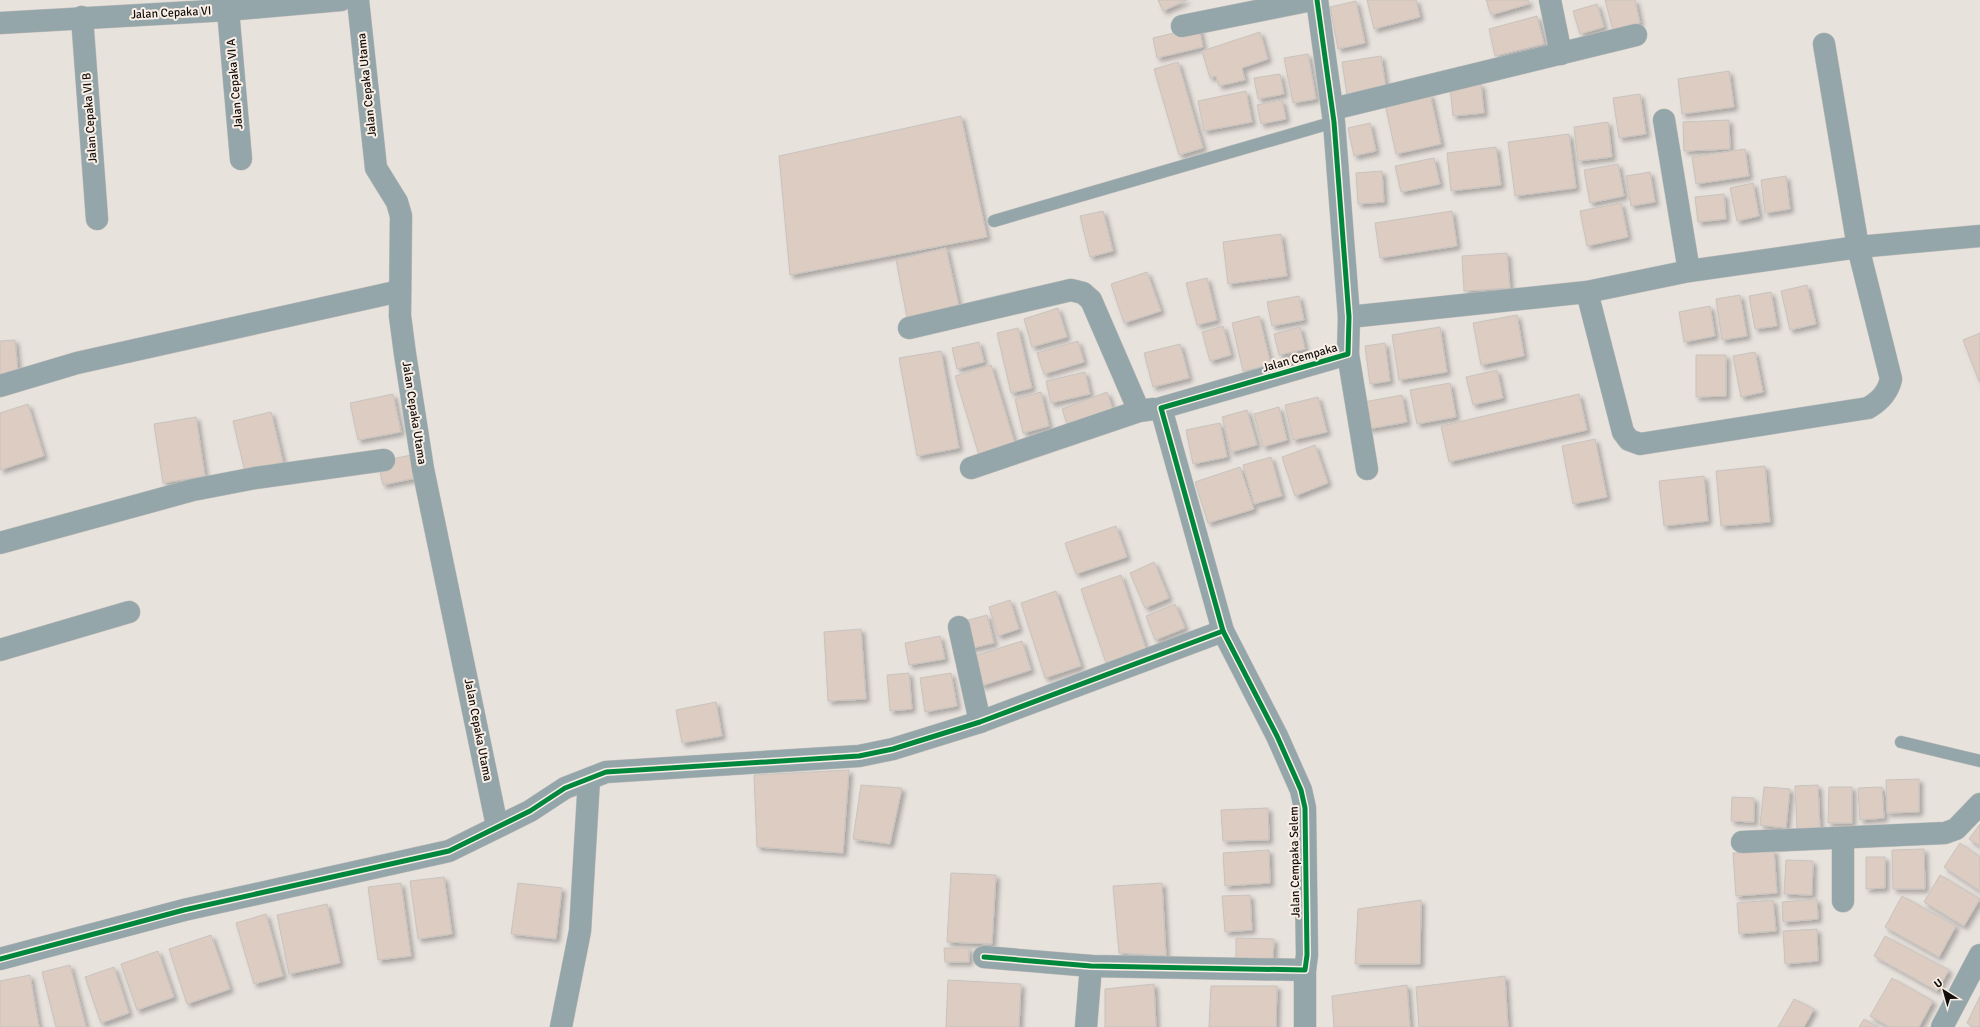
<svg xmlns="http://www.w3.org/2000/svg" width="1980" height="1027" viewBox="0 0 1980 1027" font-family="Signika,sans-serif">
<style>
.building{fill:#dcccc1;stroke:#c8c3bf;filter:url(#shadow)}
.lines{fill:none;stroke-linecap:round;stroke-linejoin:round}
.lane-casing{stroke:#c5c0bc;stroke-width:13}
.street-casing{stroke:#c5c0bc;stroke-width:23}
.lane{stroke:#94a6aa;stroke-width:12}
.street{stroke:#94a6aa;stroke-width:22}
.cycleway-casing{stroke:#faefe6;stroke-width:8}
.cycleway{stroke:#00873e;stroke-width:5}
.labels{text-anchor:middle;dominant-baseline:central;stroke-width:4;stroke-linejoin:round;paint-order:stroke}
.street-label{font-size:12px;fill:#120e0b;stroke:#faefe6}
</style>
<defs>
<filter id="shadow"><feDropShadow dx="3.5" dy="3.5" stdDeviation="2" flood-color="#0004"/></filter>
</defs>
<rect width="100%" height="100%" fill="#e8e2dd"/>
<g class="building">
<path d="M1158 0H1187L1163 11Z"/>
<path d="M1367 0H1416L1420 17 1374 29Z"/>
<path d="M1486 0H1528L1529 4 1491 15Z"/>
<path d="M1605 0H1635L1640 23 1613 30Z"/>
<path d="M1356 1 1365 43 1338 49 1330 7Z"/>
<path d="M1597 4 1604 27 1580 34 1573 11Z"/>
<path d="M1537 16 1544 44 1495 56 1489 29Z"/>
<path d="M1199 27 1203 47 1157 58 1153 38Z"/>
<path d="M1260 32 1268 59 1242 68 1245 80 1219 86 1216 76 1210 78 1202 51Z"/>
<path d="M1308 54 1316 99 1293 103 1284 58Z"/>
<path d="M1381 56 1386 88 1347 95 1342 62Z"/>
<path d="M1178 62 1203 148 1179 155 1154 69Z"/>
<path d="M1729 71 1734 107 1682 114 1678 79Z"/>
<path d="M1280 74 1284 94 1258 99 1254 78Z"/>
<path d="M1481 84 1484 113 1453 116 1450 87Z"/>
<path d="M1246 91 1252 122 1204 131 1198 101Z"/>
<path d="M1430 94 1441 144 1396 154 1385 104Z"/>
<path d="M1640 94 1646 134 1619 138 1613 98Z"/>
<path d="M1282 100 1286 119 1261 124 1257 105Z"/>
<path d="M961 116 987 237 790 275 779 156Z"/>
<path d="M1729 120 1730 149 1684 151 1683 122Z"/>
<path d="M1608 122 1612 157 1578 161 1574 127Z"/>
<path d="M1370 123 1376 151 1354 156 1348 128Z"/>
<path d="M1569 134 1576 188 1515 196 1508 142Z"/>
<path d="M1496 147 1501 185 1451 191 1447 153Z"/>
<path d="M1745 149 1749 176 1696 184 1692 157Z"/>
<path d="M1434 158 1440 184 1401 192 1395 166Z"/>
<path d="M1618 164 1624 196 1590 203 1584 170Z"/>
<path d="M1382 171 1384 202 1358 204 1356 173Z"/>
<path d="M1650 172 1655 202 1631 206 1626 176Z"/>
<path d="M1786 176 1790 209 1765 213 1761 180Z"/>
<path d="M1753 183 1759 216 1737 221 1730 188Z"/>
<path d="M1724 194 1726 219 1698 222 1695 197Z"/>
<path d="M1621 203 1628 237 1587 246 1580 211Z"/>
<path d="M1103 211 1113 251 1090 257 1080 216Z"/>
<path d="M1452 211 1457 246 1380 258 1375 223Z"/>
<path d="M1281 234 1287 276 1228 284 1223 242Z"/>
<path d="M946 248 959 306 907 317 896 260Z"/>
<path d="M1507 253 1510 288 1464 291 1462 256Z"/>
<path d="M1147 272 1161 311 1124 323 1111 284Z"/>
<path d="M1207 278 1217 320 1197 325 1186 283Z"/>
<path d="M1807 285 1816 324 1790 330 1781 291Z"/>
<path d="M1771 292 1777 326 1755 329 1749 296Z"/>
<path d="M1740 295 1747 336 1722 340 1716 299Z"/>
<path d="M1299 296 1304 320 1272 326 1267 302Z"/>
<path d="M1710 306 1715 336 1684 342 1679 312Z"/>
<path d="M1058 308 1067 337 1032 347 1024 319Z"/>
<path d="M1517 315 1524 356 1481 365 1473 323Z"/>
<path d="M1259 316 1271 365 1243 371 1232 323Z"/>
<path d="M1223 326 1231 355 1210 361 1202 332Z"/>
<path d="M1300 327 1305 349 1279 355 1274 334Z"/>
<path d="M1440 327 1447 372 1399 380 1392 335Z"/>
<path d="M1018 328 1032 388 1011 393 997 333Z"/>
<path d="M1980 333V381H1979L1963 340Z"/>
<path d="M15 340 18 372 0 374V341Z"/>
<path d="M1078 341 1084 362 1044 374 1037 353Z"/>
<path d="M979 342 984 362 957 369 952 348Z"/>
<path d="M1385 343 1390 381 1370 384 1365 346Z"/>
<path d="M1180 344 1189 378 1153 387 1144 353Z"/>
<path d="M941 351 959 448 917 456 899 358Z"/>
<path d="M1755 352 1763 392 1741 397 1733 356Z"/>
<path d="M1696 355H1726V396L1696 397Z"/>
<path d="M991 365 1015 444 979 455 955 376Z"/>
<path d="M1497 370 1503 398 1473 405 1466 377Z"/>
<path d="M1085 372 1090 394 1051 403 1046 381Z"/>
<path d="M1450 383 1456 417 1417 424 1410 390Z"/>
<path d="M1041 392 1049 426 1023 433 1015 399Z"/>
<path d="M1107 392 1113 410 1068 427 1062 409Z"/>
<path d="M393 394 401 432 358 440 350 403Z"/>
<path d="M1579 394 1587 430 1449 462 1441 426Z"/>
<path d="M1402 395 1407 422 1368 429 1364 402Z"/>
<path d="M1318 397 1327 432 1293 440 1285 405Z"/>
<path d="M28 404 44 456 0 470V413Z"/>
<path d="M1279 407 1287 440 1263 447 1254 414Z"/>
<path d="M1247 410 1257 445 1231 452 1222 417Z"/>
<path d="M271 412 283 462 245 472 233 421Z"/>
<path d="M196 417 205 476 163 483 154 424Z"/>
<path d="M1220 423 1227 457 1193 464 1186 430Z"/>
<path d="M1595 439 1607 497 1573 504 1562 446Z"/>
<path d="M1315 445 1328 483 1295 496 1282 457Z"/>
<path d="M411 455 416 478 383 485 378 462Z"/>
<path d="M1271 457 1282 496 1254 504 1243 465Z"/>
<path d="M1765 466 1770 522 1721 526 1716 471Z"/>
<path d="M1240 467 1254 509 1208 523 1195 482Z"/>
<path d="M1704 476 1708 521 1664 526 1659 481Z"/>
<path d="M1116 526 1127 557 1076 574 1065 543Z"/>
<path d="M1154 562 1169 598 1145 608 1130 573Z"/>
<path d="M1121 575 1147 652 1107 666 1081 589Z"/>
<path d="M1056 591 1081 666 1045 678 1021 603Z"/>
<path d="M1010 600 1019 629 998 636 989 607Z"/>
<path d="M1175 604 1185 628 1155 640 1146 616Z"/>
<path d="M987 615 994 643 968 649 961 622Z"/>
<path d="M861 629 866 699 828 701 824 632Z"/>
<path d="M940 636 945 659 909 665 905 643Z"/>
<path d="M1022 641 1031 670 981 686 971 657Z"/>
<path d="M909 673 912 709 890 711 887 675Z"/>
<path d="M951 673 957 706 925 712 920 678Z"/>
<path d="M716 702 722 736 682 743 676 710Z"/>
<path d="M849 770 843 853 757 847 754 775Z"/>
<path d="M1919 779V812L1887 813 1886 780Z"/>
<path d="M861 785 902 788 890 844 853 839Z"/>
<path d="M1818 785 1820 829 1797 830 1795 786Z"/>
<path d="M1764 787 1790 789 1786 828 1760 825Z"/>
<path d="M1829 787H1852V823H1828Z"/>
<path d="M1882 787 1884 818 1860 820 1858 788Z"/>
<path d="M1732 797 1754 798V822L1731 821Z"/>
<path d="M1268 808 1269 840 1223 841 1221 810Z"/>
<path d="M1980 824V846L1969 839Z"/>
<path d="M1960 843 1980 857V891L1944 867Z"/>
<path d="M1924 849 1925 889H1893L1892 850Z"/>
<path d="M1269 850 1270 883 1225 886 1223 853Z"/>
<path d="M1774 850 1777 893 1736 896 1733 853Z"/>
<path d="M1866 857H1885V888L1866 889Z"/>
<path d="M1786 860 1813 861 1812 895 1784 894Z"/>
<path d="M951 873 996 875 992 944 947 942Z"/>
<path d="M1940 875 1980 899 1964 926 1924 902Z"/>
<path d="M444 877 452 934 418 939 410 881Z"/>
<path d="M401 883 411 956 378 960 368 887Z"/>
<path d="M518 883 562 888 556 939 511 934Z"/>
<path d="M1162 883 1166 956 1119 953 1113 886Z"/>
<path d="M1250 895 1252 930 1225 932 1222 896Z"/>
<path d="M1902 896 1956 926 1939 957 1885 927Z"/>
<path d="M1817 899 1818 919 1783 922 1782 902Z"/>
<path d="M1421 900 1420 964H1355L1358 909Z"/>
<path d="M1773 900 1776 931 1739 934 1737 903Z"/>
<path d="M327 904 340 963 289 974 277 915Z"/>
<path d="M266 914 283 976 254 984 236 923Z"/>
<path d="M1817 929 1818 961 1785 964 1783 931Z"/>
<path d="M211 935 230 989 187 1004 169 949Z"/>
<path d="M1885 936 1949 970 1937 991 1874 956Z"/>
<path d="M1236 938 1274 939 1273 960 1236 959Z"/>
<path d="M944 948H969V962H945Z"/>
<path d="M158 951 174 997 137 1010 121 964Z"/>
<path d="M70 965 86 1027H56L42 972Z"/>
<path d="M114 967 129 1013 101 1023 85 977Z"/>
<path d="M30 975 39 1027H0V981Z"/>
<path d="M1505 976 1508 1027H1419L1416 987Z"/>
<path d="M1892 978 1933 1001 1919 1027H1890L1870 1016Z"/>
<path d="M948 980 1021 984 1019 1027H946Z"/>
<path d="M1154 984 1156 1027H1105V989Z"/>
<path d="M1407 985 1410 1027H1334L1332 996Z"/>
<path d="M1211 986H1277L1276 1027H1209Z"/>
<path d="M1980 996V1027H1974L1967 1023Z"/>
<path d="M1794 999 1814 1009 1804 1027H1778Z"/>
<path d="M1864 1019 1878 1027H1859Z"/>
</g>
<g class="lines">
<g class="lane-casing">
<g id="lane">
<path d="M994 221 1334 122"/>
<path d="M1901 742 1980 761"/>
</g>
</g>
<g class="street-casing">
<g id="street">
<path d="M358 0 376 168 397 202 401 216 400 316 405 354 423 469 497 826"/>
<path d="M1550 0 1561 54"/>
<path d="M228 10 241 159"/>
<path d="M82 17 97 219"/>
<path d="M0 23 228 10 341 0"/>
<path d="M1182 26 1312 0"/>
<path d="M1824 44 1858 247 1980 236"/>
<path d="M1333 109 1636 35"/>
<path d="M1664 120 1689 271"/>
<path d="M1349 317 1587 292 1689 271 1858 247 1891 379C1888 393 1880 401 1868 408L1640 444 1629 440 1623 432 1587 292"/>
<path d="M909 328 1071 290 1083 293 1091 300 1139 411"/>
<path d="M1348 354 1367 469"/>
<path d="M0 386 77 363 400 291"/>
<path d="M971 468 1139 411 1154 409"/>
<path d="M0 543 193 490 255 478 384 460"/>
<path d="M959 627 980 722"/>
<path d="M0 650 129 612"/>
<path d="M1742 842 1945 833 1956 829 1980 804"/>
<path d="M1843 901V838"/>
<path d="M984 957 1091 966 1305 970 1307 955 1305 808 1301 790 1277 736 1223 631 1161 408 1348 354 1349 317 1334 122 1317 0"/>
<path d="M0 959 184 910 449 851 530 811 565 788 606 772 859 756 893 749 980 722 1223 631"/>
<path d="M561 1027 580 931 589 779"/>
<path d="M1086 1027 1091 966"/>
<path d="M1305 1027V970"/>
<path d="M1942 1027 1980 955"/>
</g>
</g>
<use href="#lane" class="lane"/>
<use href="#street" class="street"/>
<g class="cycleway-casing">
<g id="cycleway">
<path d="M984 957 1091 966 1305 970 1307 955 1305 808 1301 790 1277 736 1223 631 1161 408 1348 354 1349 317 1334 122 1317 0"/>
<path d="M0 959 184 910 449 851 530 811 565 788 606 772 859 756 893 749 980 722 1223 631"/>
</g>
</g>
<use href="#cycleway" class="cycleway"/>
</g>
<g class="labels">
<g class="street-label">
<text transform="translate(171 13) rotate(-3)">Jalan Cepaka VI</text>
<text transform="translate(235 84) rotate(-95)">Jalan Cepaka VI A</text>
<text transform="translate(367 85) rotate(-96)">Jalan Cepaka Utama</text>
<text transform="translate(90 118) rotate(-94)">Jalan Cepaka VI B</text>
<text transform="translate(1300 358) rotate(-16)">Jalan Cempaka</text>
<text transform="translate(414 413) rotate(81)">Jalan Cepaka Utama</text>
<text transform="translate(478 730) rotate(79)">Jalan Cepaka Utama</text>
<text transform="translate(1295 862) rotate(-91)">Jalan Cempaka Selem</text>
</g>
</g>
<g transform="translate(1944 991) rotate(323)" stroke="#faefe6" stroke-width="3" paint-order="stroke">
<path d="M0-3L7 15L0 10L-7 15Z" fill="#120e0b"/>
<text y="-6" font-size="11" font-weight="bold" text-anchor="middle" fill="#120e0b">U</text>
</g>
</svg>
